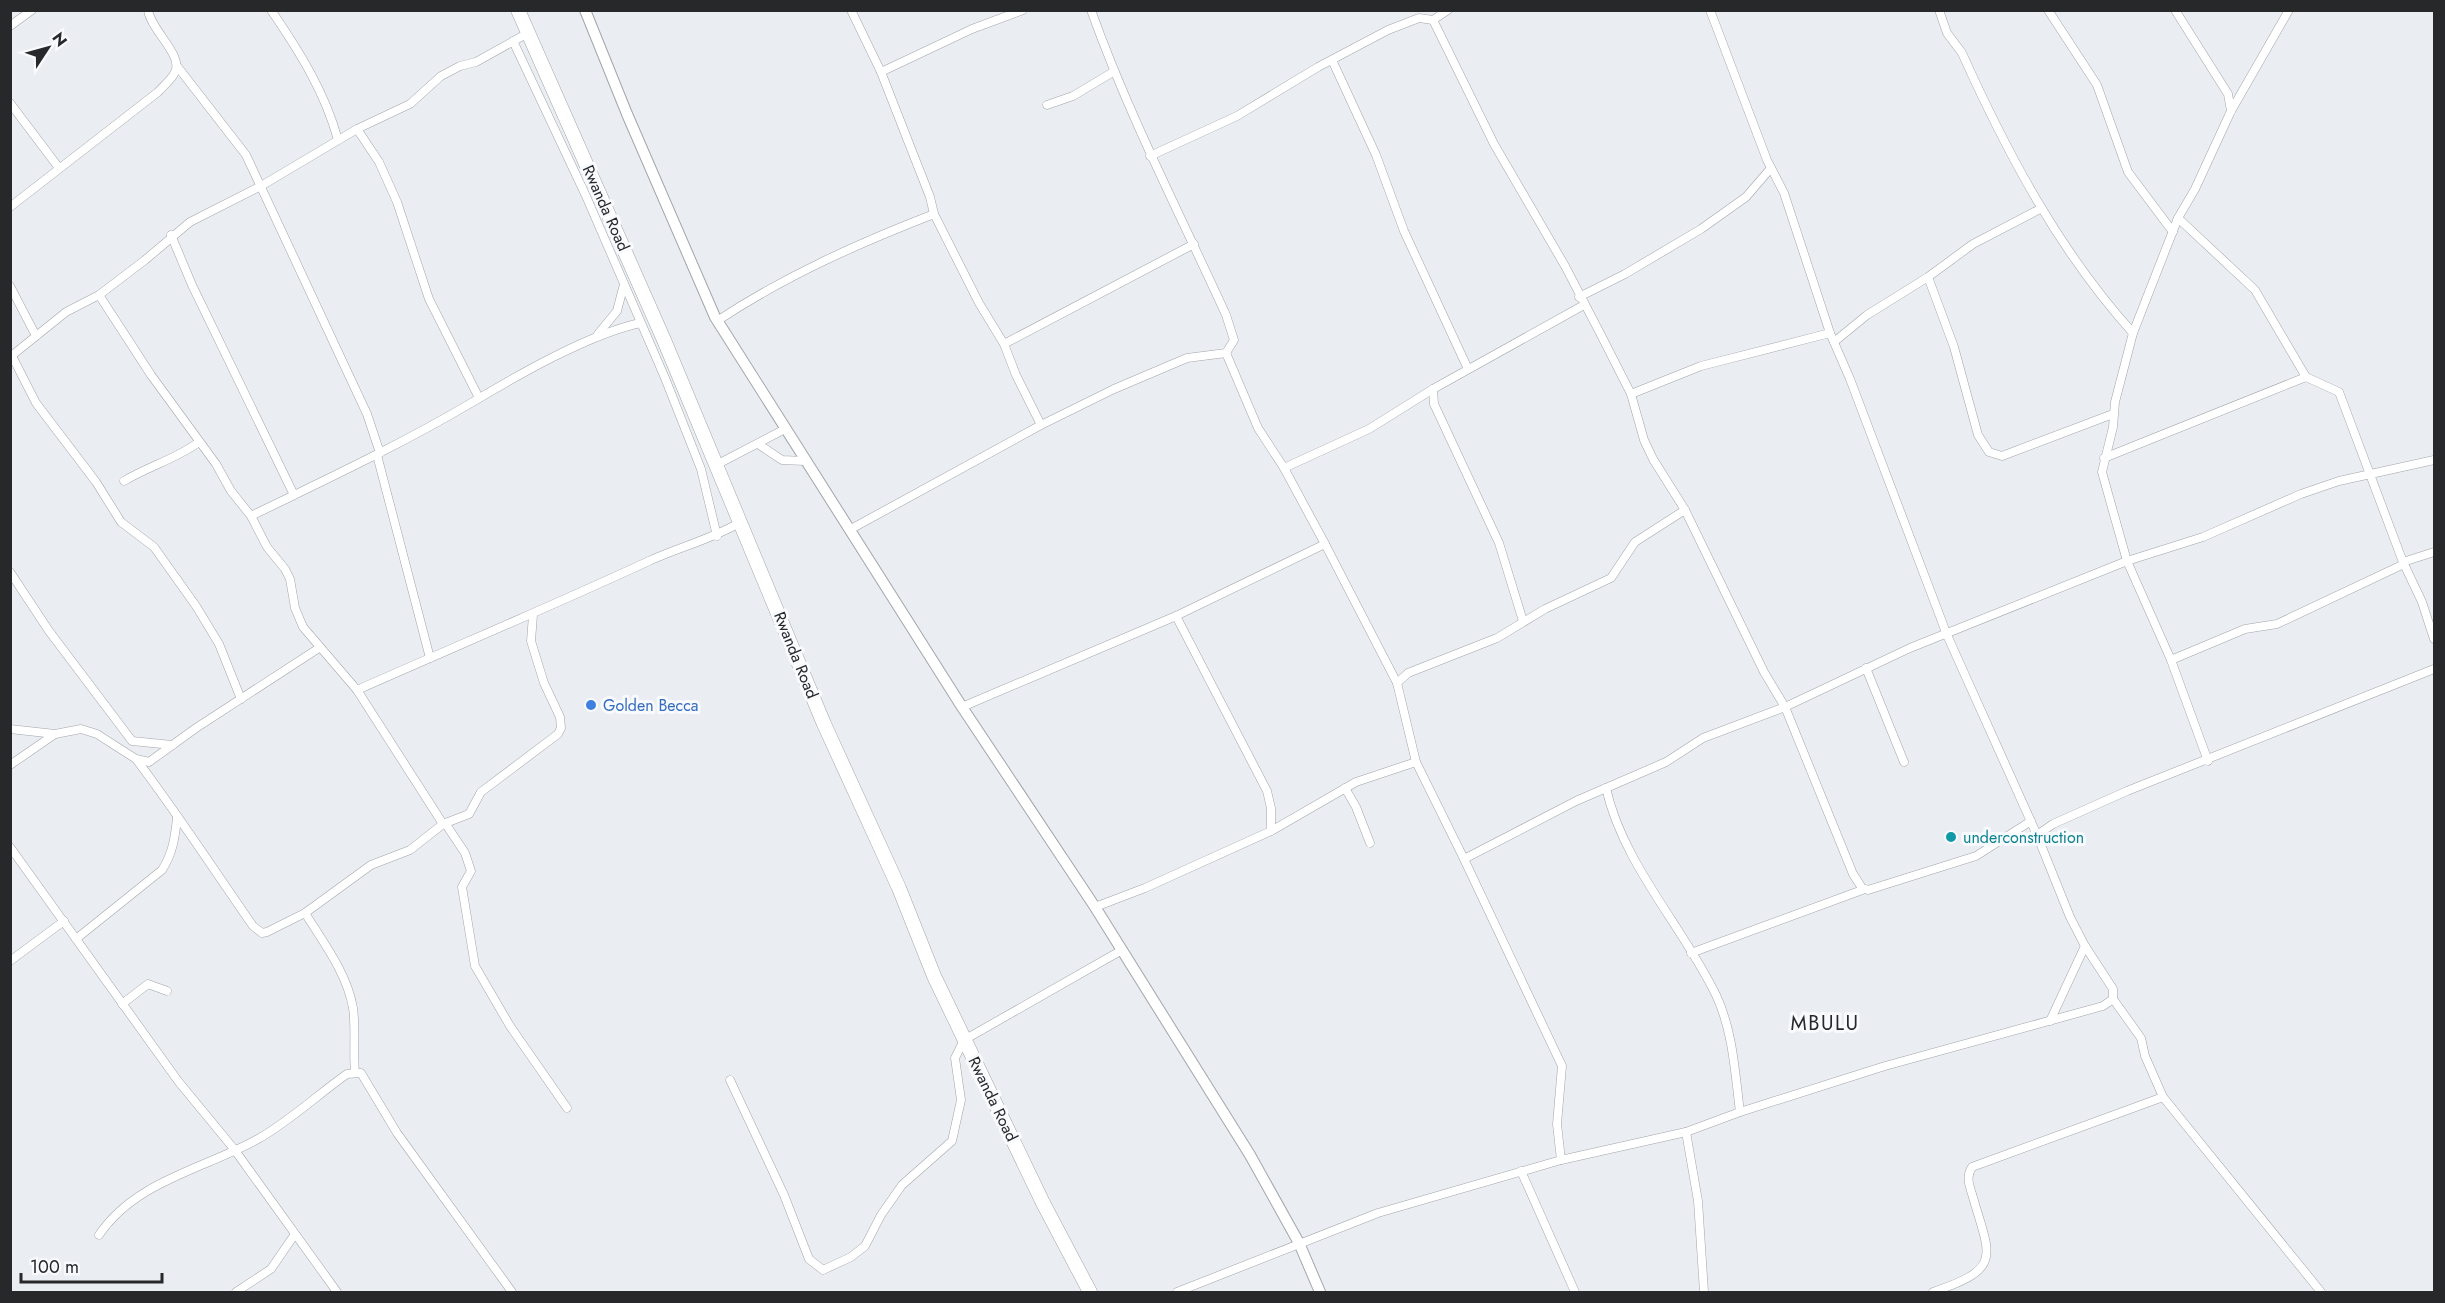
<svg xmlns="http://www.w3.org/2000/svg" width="2445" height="1303" viewBox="0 0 2445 1303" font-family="Jost,sans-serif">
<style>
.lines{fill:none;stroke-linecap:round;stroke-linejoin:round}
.street-casing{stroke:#a2a5aa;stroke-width:9}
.secondary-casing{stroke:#a2a5aa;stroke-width:12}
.highway-casing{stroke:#a2a5aa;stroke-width:15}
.street{stroke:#fff;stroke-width:8}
.secondary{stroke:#fff;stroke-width:10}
.highway{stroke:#fff;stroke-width:14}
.shop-dot{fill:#3f7fe0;stroke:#f8fafe;stroke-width:2}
.culture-dot{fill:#0f9aa8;stroke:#f8fafe;stroke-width:2}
.labels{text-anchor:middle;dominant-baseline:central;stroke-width:6;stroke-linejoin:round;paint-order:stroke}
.street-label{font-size:16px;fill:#26282a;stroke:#f8fafe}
.shop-label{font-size:16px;fill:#366cbe;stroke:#f8fafe;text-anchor:start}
.culture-label{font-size:16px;fill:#0d838f;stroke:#f8fafe;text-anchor:start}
.quarter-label{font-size:20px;letter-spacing:1.5px;fill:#26282a;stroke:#f8fafe}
</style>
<rect width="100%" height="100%" fill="#eaedf2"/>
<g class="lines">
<g class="street-casing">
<g id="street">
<path d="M271 10C299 51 325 92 338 140"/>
<path d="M851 10 881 72"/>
<path d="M1448 10 1433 20 1494 144 1565 266 1601 335 1631 394 1644 440 1653 459 1685 510 1764 672 1785 707 1853 874 1862 888 1868 890 1976 856 2031 821"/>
<path d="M1939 10 1947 33 1962 53C2007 153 2059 251 2133 333"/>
<path d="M2048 10 2097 85 2128 172 2173 232"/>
<path d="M2175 10 2228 94 2231 111"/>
<path d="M10 26 32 10"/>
<path d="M513 41 586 196 665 378 701 469 717 536"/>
<path d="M1332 60 1376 155 1404 231 1468 369"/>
<path d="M177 66 246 155 367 414 380 453"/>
<path d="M10 103 59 168"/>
<path d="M1047 105 1073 96 1113 72"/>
<path d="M357 129 379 162 397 202 429 299 479 398"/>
<path d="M1150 156 1237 116 1318 67 1388 30 1419 18 1433 20"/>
<path d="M10 207 158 92C163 86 170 81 174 74 186 57 151 31 148 10"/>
<path d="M934 214 930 197 881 72 972 29 1023 10"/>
<path d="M2178 218 2255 290 2306 377 2339 392 2403 562 2422 602 2434 639"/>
<path d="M171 235 192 285 294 495"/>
<path d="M1928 277 1954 347 1978 435 1989 452 2002 456 2113 414"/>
<path d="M10 286 36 336"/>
<path d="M99 295 151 375 216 464 231 491 251 516 267 547 285 569 290 579 295 608 303 627 357 690 443 824"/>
<path d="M1579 297 1625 274 1701 229 1746 197 1771 168"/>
<path d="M717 321C785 276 859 243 934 214L979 303 1004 344 1016 375 1041 425"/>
<path d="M598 334 617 311 623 288"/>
<path d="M1834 342 1867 315 1928 277 1973 244 2040 209"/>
<path d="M1004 344 1194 244"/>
<path d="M12 356 36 403 96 482 121 522 154 547 196 606 219 644 241 699"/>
<path d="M10 357 66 312 99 295 145 260 190 222 261 186 357 129 410 104 441 76 460 66 476 62 528 33"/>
<path d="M1433 389 1434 404 1499 543 1523 621"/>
<path d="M1631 394 1701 366 1830 333"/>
<path d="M758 444 782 460 805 461"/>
<path d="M377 455 430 658"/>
<path d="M2104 458 2306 377"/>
<path d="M716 465 785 429"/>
<path d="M1284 468 1369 429 1433 389 1584 305"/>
<path d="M124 481C149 466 176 459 199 442"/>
<path d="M251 516C325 480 400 445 471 403 518 375 587 335 640 323"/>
<path d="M851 529 1041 425 1114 389 1187 358 1226 353 1234 340 1226 315C1180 214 1129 116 1091 10"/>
<path d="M1325 544 1397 683"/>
<path d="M2403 562 2434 552"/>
<path d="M10 572 49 631 132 741 172 745"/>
<path d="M1176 616 1267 791 1271 808V831"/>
<path d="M2171 660 2245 629 2277 624 2404 564"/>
<path d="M1866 668 1904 762"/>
<path d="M357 690C454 647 552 606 649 561 680 547 712 539 741 522"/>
<path d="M962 707 1176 616 1325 544 1284 468 1258 428 1226 353"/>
<path d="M10 729 55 734 81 729 97 734 136 759 149 762 196 728 319 648"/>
<path d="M136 759C177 813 214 870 253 926L262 933 267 932 305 913 371 865 410 850 443 824 469 814 481 792 558 734 561 728 560 717 544 683 531 641 533 615"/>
<path d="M2208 761 2171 660 2127 561 2102 472 2113 427 2115 402 2133 333 2178 218 2195 189 2231 111 2289 10"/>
<path d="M1416 762 1397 683 1408 673 1497 638 1545 609 1611 578 1635 542 1685 510"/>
<path d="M10 765 55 734"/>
<path d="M1345 788 1356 807 1370 843"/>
<path d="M1606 788C1623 864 1682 925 1716 995 1733 1031 1735 1073 1740 1112"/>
<path d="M445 823 465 853 471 871 462 887 475 966 510 1026 567 1108"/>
<path d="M2037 835 2053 824 2127 791 2434 669"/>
<path d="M10 847 178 1081 234 1149 337 1292"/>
<path d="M1464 859 1562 1066 1557 1124 1561 1160"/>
<path d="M1095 907 1145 888 1271 831 1356 782 1416 762 1464 859 1576 801 1666 762 1703 738 1785 707 1910 648 2127 561 2203 537 2301 494 2339 481 2434 460"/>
<path d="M305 913C323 942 347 973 353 1008 356 1029 353 1051 355 1073"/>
<path d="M76 939 162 870C173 853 175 837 177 818"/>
<path d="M1691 953 1865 889"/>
<path d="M10 961 64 921"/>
<path d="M2113 999 2141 1038 2145 1056 2163 1097 2321 1292"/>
<path d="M122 1004 148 984 167 991"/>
<path d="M2050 1021 2085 946"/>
<path d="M730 1080 784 1195 809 1259 823 1270 851 1257 865 1246 881 1215 902 1185 952 1141 961 1100 955 1058 964 1040 1122 950"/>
<path d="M1686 1132 1698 1201 1704 1292"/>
<path d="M1521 1171 1575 1292"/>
<path d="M99 1235C135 1181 204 1169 258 1139 290 1121 317 1095 347 1074L361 1073 397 1133 512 1292"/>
<path d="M236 1292 271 1269 295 1234"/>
<path d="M1177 1292 1378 1213 1561 1160 1686 1132 1740 1112 1885 1066 2103 1006 2113 999V989L2085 946 2070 917 2037 835 1947 635 1850 379 1830 333 1784 193 1767 160 1710 10"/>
<path d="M1933 1292C2004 1268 1990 1257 1972 1194 1969 1185 1966 1176 1972 1167L2163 1097"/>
</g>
</g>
<g class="secondary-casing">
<path id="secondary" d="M585 10 627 114 715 317 962 707 1095 907 1250 1155 1299 1243 1320 1292"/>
</g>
<g class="highway-casing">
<path id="highway" d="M518 10 664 340 824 724 899 888 934 976 1043 1203 1090 1292"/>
</g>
<use href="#street" class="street"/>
<use href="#secondary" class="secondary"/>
<use href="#highway" class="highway"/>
</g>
<circle class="shop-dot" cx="591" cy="705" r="6"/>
<circle class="culture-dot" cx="1951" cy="837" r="6"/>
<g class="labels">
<g class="street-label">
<text transform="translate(606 208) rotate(66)">Rwanda Road</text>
<text transform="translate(796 655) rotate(68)">Rwanda Road</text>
<text transform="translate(993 1099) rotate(64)">Rwanda Road</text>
</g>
<g class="shop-label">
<text x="603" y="705">Golden Becca</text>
</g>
<g class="culture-label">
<text x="1963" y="837">underconstruction</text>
</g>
<g class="quarter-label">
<text x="1825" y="1023">MBULU</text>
</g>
</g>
<rect width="2445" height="1303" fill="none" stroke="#26282a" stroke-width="24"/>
<g transform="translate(48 48) rotate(54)" stroke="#f8fafe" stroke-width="4.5" paint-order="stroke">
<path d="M0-4.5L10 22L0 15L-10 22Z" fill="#26282a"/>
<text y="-9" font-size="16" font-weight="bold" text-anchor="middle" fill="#26282a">N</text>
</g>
<path d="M21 1273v9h141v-9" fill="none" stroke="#26282a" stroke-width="3"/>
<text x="30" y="1273" font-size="18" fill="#26282a" stroke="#f8fafe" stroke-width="4.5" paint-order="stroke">100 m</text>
</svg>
